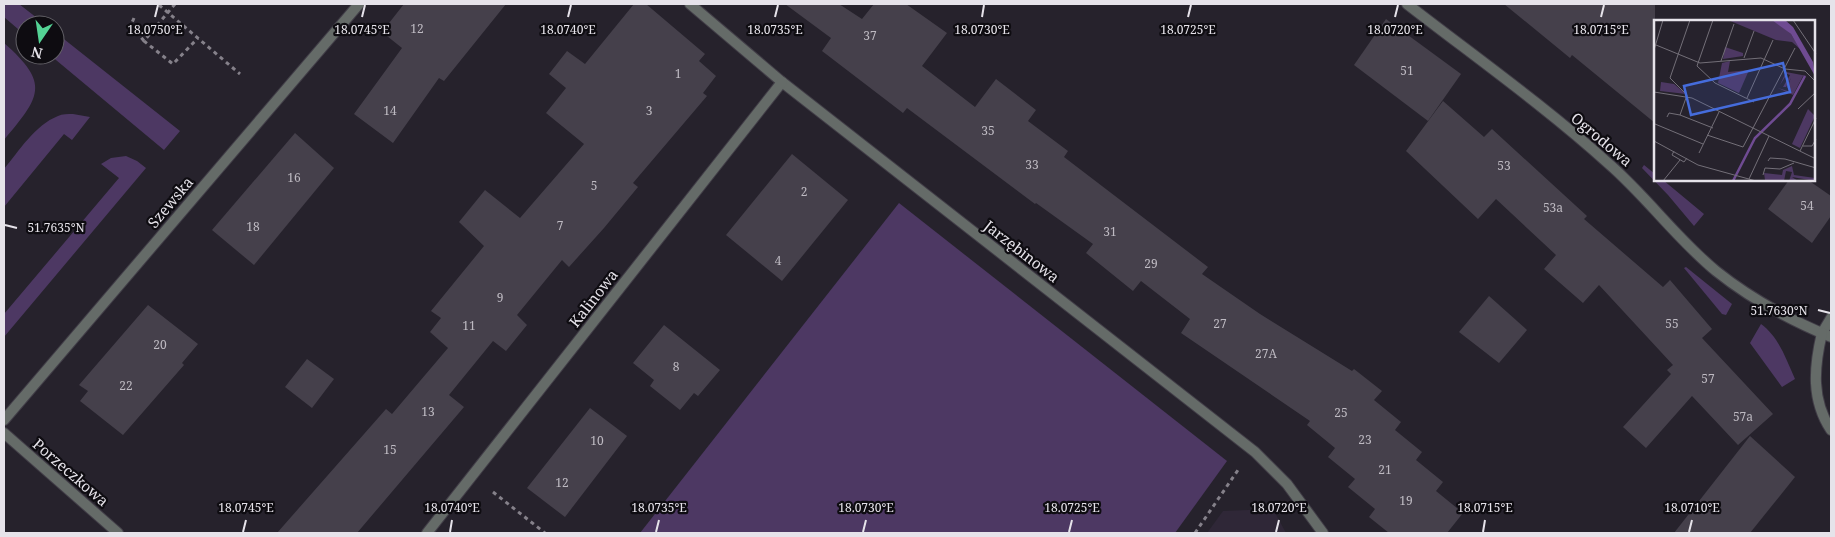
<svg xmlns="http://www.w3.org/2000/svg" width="1835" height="537" viewBox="0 0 1835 537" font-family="'Noto Serif',serif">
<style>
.built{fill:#2f2737}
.green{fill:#4d3863}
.building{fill:#45404b}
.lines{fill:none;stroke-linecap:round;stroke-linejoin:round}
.lane-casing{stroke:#413d47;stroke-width:12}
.street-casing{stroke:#413d47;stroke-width:12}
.path{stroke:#85818a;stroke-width:3;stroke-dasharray:4 4;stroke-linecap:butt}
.lane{stroke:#656b68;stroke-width:10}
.street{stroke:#656b68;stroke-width:10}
.ticks{fill:none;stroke:#e6e3ea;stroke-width:2}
.labels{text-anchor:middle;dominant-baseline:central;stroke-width:4.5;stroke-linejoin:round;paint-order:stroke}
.number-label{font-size:12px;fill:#bebac2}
.street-label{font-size:15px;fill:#e6e3ea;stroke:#0e0c11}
.inset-river{fill:none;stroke:#6f4b92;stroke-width:2.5}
.inset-road{fill:none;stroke:#736f78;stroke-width:1}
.view{fill:#456cdc;fill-opacity:0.15;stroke:#456cdc;stroke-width:2.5}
.inset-edge{fill:none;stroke:#e6e3ea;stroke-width:2.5}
.ticks-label{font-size:12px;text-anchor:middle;fill:#e6e3ea;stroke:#0e0c11;stroke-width:4.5;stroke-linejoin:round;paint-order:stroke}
</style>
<rect width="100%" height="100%" fill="#26222c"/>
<path class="built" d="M1273 509 1286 533H1207L1223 511Z"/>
<g class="green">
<path d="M4 4H19L46 25H25V35L4 17Z"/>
<path d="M55 32 180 131 164 150 50 55H55Z"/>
<path d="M4 43C51 84 40 97 4 140Z"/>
<path d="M73 114 90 117 72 140 64 134 4 207V169C19 151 35 125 58 116 62 114 68 114 73 114Z"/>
<path d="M126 156 137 161 146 168 4 337V314L119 178 101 164 111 158Z"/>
<path d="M1644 165 1655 174V180H1663L1704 214 1694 226 1668 195 1642 168Z"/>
<path d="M899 203 1227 461 1175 533H640Z"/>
<path d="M1686 267 1732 304 1726 315 1722 314 1684 268Z"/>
<path d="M1761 324C1779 337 1786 359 1795 379L1782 387 1750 343Z"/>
</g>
<g class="building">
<path d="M404 4H506L444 81 439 78 393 143 354 114 402 48 382 32Z"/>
<path d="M634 4H646L705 54 699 61 716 76 703 93 707 96 633 183 638 187 604 228 569 267 562 260 517 315 527 325 506 351 493 341 449 395 464 407 357 533H277L386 409 392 414 448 348 430 332 441 318 431 311 484 246 459 222 485 190 520 218 584 144 546 113 566 88 549 74 567 51 585 64Z"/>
<path d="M785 4H839L862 19 874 4H906L947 33 922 66 975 107 996 79 1036 110 1028 121 1068 151 1064 157 1208 267 1202 274 1260 314 1352 371 1354 369 1382 391 1374 400 1401 422 1395 430 1422 452 1416 460 1443 482 1436 491 1463 513 1447 533H1389L1369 517 1375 509 1348 487 1355 479 1328 457 1335 448 1307 425 1310 421 1181 333 1190 319 1141 281 1133 291 1086 253 1093 244 1036 203 1035 204 907 108 903 113 822 51 831 38Z"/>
<path d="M1504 4H1655V123L1572 55 1570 58Z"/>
<path d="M1386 19 1461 74 1428 121 1354 65Z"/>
<path d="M1443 101 1484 137 1492 129 1587 216 1584 219 1663 287 1670 280 1712 329 1702 338 1773 414 1738 445 1692 396 1646 448 1623 427 1671 374 1667 370 1673 365 1599 285 1583 303 1544 269 1556 255 1496 199 1478 219 1406 151Z"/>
<path d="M295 133 334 168 254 265 212 230Z"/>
<path d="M792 154 848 200 782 281 726 235Z"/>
<path d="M1789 180H1808L1831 196V216L1812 243 1768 209Z"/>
<path d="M1489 296 1527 330 1499 363 1459 332Z"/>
<path d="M148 305 198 344 182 363 184 365 123 435 80 401 88 391 79 385Z"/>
<path d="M664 325 720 370 698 396 694 393 680 410 650 386 654 380 633 363Z"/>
<path d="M307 359 334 379 312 408 285 387Z"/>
<path d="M590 408 627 436 565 517 527 488Z"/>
<path d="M1750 436 1795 477 1750 533H1674Z"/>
</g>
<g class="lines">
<g class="lane-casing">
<path id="lane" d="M1822 333 1831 318"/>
</g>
<g class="street-casing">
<g id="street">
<path d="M690 4 782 82 1255 452 1287 484 1323 533"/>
<path d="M1407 4C1474 56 1546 107 1609 164 1647 197 1677 239 1716 271 1751 299 1790 320 1831 337"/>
<path d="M1822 333C1814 367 1811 400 1831 430"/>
<path d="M4 420 359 4"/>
<path d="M4 433 118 533"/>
<path d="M427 533 782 82"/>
</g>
</g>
<g class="path">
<path d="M175 4 144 41 173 64 198 38"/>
<path d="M159 5 240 74"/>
<path d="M134 18 131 25 144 41"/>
<path d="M493 492 545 533"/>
<path d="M1195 533 1238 470"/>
</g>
<use href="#lane" class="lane"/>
<use href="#street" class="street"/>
</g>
<path class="ticks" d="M155 17 158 5M362 17 365 5M568 17 571 5M775 17 778 5M982 17 984 5M1188 17 1191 5M1395 17 1398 5M1601 17 1604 5M5 225 17 228M1818 310 1830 313M243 532 246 520M450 532 452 520M656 532 659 520M863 532 866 520M1069 532 1072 520M1276 532 1279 520M1483 532 1485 520M1689 532 1692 520"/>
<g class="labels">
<g class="number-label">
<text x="417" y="28">12</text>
<text x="870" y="35">37</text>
<text x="1407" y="70">51</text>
<text x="678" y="73">1</text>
<text x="390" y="110">14</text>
<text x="649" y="110">3</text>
<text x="988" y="130">35</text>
<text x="1032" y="164">33</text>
<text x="1504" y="165">53</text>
<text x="294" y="177">16</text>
<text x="594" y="185">5</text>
<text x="804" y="191">2</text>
<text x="1807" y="205">54</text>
<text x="1553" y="207">53a</text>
<text x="560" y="225">7</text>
<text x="253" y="226">18</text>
<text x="1110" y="231">31</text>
<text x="778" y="260">4</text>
<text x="1151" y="263">29</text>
<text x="500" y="297">9</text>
<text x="1220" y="323">27</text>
<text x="1672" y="323">55</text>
<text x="469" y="325">11</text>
<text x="160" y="344">20</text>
<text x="1266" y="353">27A</text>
<text x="676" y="366">8</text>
<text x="1708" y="378">57</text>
<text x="126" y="385">22</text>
<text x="428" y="411">13</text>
<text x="1341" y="412">25</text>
<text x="1743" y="416">57a</text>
<text x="1365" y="439">23</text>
<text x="597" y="440">10</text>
<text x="390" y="449">15</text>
<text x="1385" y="469">21</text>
<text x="562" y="482">12</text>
<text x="1406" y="500">19</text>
</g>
<g class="street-label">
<text transform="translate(1602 139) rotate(40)">Ogrodowa</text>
<text transform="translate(170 202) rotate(-50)">Szewska</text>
<text transform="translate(1022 251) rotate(38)">Jarzębinowa</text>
<text transform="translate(593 298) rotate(-52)">Kalinowa</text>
<text transform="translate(71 472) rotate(41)">Porzeczkowa</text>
</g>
</g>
<g transform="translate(1654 20)">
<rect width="161" height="161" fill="#26222c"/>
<path d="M74 0 121 1 137 14 146 29 138 22 122 20ZM71 27 89 33V36L69 39ZM76 41 74 52 95 50 85 73 64 63 68 43ZM132 52 153 56H149L139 75 124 68 137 72 133 67 137 58 132 67H129L136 55 133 54 126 65ZM7 62 20 64 32 74 6 71ZM154 89 161 96 146 128 138 124ZM138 146 140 155 161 158V161L138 157 144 161H135L138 152 132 151 130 161 111 160 110 153 128 155 129 150Z" fill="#4d3863"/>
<path d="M118 0H131L139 7 159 42 161 56 137 14Z" fill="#6f4b92"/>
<path class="inset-river" d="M79 161 101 118 136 84 151 56"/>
<path class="inset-road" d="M59 0 43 46 61 63 100 82M139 0 162 34M2 25 46 43 107 38 131 49 151 51 162 62M0 30 9 0M90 38 100 11M67 41 80 4M0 72 38 78 162 139M93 78 119 20M144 89 162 72M26 95 33 75 16 58 36 0M13 97 15 93 26 95 59 108M1 104 49 124M53 115 89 127 141 28M0 121 44 145 102 161M149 126H158L162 119M20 131 18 135 30 142 33 138M146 131 162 98M45 133 65 92M114 141 116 138 131 139 162 148M109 155 111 148 126 149 140 143M95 159 115 116M9 161 26 140"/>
<path class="view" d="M129 43 136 72 37 95 30 66Z"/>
<rect width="161" height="161" class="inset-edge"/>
</g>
<g class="ticks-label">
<text x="155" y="34">18.0750°E</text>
<text x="362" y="34">18.0745°E</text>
<text x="568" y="34">18.0740°E</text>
<text x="775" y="34">18.0735°E</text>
<text x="982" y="34">18.0730°E</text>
<text x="1188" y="34">18.0725°E</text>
<text x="1395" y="34">18.0720°E</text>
<text x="1601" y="34">18.0715°E</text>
<text x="56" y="232">51.7635°N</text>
<text x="1779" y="315">51.7630°N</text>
<text x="246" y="512">18.0745°E</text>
<text x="452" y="512">18.0740°E</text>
<text x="659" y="512">18.0735°E</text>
<text x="866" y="512">18.0730°E</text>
<text x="1072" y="512">18.0725°E</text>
<text x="1279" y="512">18.0720°E</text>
<text x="1485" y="512">18.0715°E</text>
<text x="1692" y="512">18.0710°E</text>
</g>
<rect width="1835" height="537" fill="none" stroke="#e6e3ea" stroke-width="10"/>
<g transform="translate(40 40) rotate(193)"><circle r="24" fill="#0e0c11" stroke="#646268"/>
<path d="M0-4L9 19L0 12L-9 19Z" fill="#54d395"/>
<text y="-8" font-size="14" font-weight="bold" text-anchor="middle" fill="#e6e3ea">N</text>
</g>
</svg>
